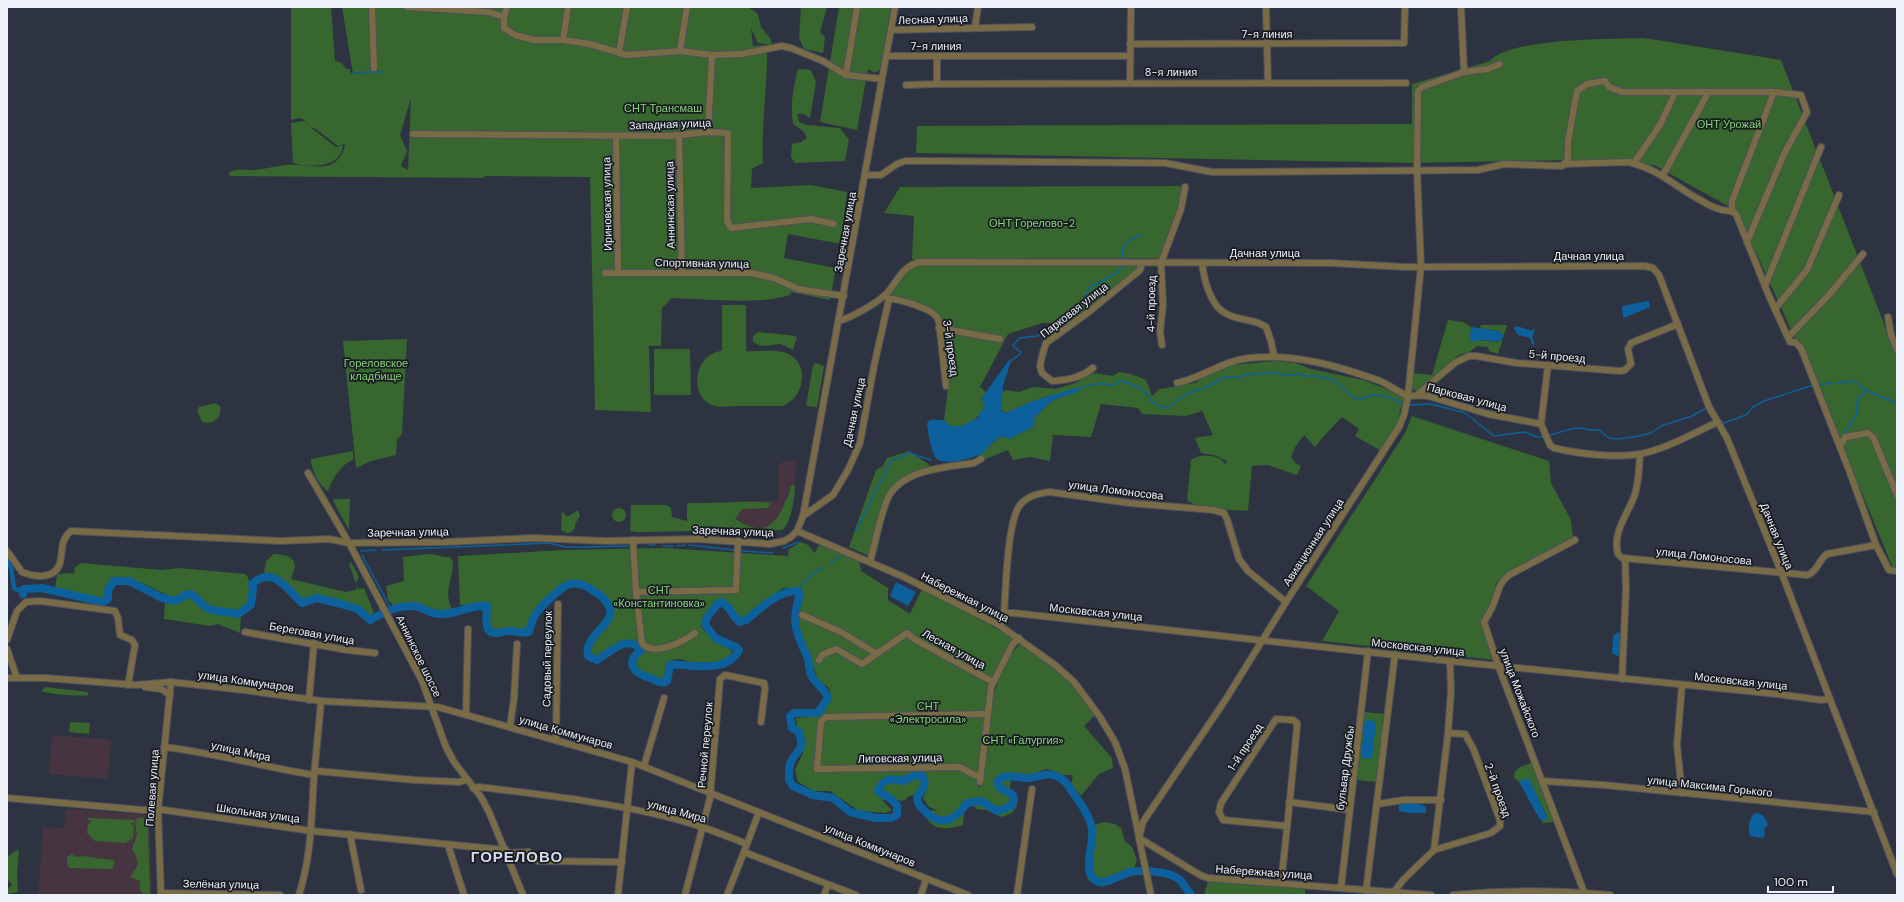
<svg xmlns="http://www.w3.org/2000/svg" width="1904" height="902" viewBox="0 0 1904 902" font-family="'DM Sans',sans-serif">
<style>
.education{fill:#463540}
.green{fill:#37662e;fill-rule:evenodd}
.water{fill:#0c619d}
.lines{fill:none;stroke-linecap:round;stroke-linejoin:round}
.stream{stroke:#0c619d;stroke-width:1.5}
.canal{stroke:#0c619d;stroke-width:4.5}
.river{stroke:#0c619d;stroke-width:8}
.minor-casing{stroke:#4c515e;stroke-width:8}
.minor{stroke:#7a6b47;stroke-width:6}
.labels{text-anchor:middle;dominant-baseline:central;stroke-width:3.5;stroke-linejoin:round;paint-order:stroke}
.street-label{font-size:11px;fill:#edf1f9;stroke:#181b21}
.park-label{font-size:11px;fill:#85d677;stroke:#181b21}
.district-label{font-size:15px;font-weight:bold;letter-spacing:1px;fill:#d3dcec;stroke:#181b21}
</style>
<rect width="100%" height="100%" fill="#2d3340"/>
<g class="education">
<path d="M784 461H798L786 527 732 529V504L735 501H778V471L779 465Z"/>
<path d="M52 735 111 740 108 779 49 774Z"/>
<path d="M66 809 149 815 152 895H38L43 827 64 828Z"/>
</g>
<g class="green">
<path d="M291 7H331L335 61 342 63 346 69H350V72L353 74 342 7H748L758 14 761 27 770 38 772 45 758 43 751 28 753 46 767 45C768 84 761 123 763 163L752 169 751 188 811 185 847 192 841 244 788 234 784 258 836 268 830 300 791 292 790 295C759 305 706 299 672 298L662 308 661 346H649L651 412 595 410 590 177 485 176 484 178 230 176 229 173C234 168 243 170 250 170 262 170 275 166 287 165 310 163 336 177 345 146L344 144 338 146 316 129 310 127 336 147 343 145C342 168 309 168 293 163L291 123 304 121 310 127C302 117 303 117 291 120ZM411 98 408 170 401 166 407 151 400 135Z"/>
<path d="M801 7H827L820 32 825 37 823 53 804 49 799 38Z"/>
<path d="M839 7H891L880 69 875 73 868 69 857 130 820 122Z"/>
<path d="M1644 38 1781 60 1897 357V567L1893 568 1825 404 1737 211 1654 165 1572 160 1412 163 916 153 917 126 1412 124V84L1490 61C1507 38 1614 39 1644 38Z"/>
<path d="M798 69 811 70 816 82 810 118 804 114H797L799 122 807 125 840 128 849 140 845 161 795 163 791 157 792 144 801 142 807 138 803 131 793 124C790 105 793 88 798 69Z"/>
<path d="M1181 186 1177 211 1168 233 1160 258 912 259 914 216 884 213 900 187Z"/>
<path d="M923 264 1139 265 1137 269 1068 323H1042L1008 334 980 387 986 392 981 399 985 405C981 418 964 430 950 427 947 426 945 422 944 420L948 387 943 321C930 303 908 301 889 295 898 281 905 269 923 264Z"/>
<path d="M722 305H746V351C758 352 772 349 783 352 811 359 806 397 783 406 766 406 750 406 734 406 728 406 721 408 715 406 688 400 693 353 722 351Z"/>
<path d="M1448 320 1463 322 1471 327 1470 339 1496 342 1502 340 1503 335 1497 330 1481 329 1480 325H1507L1498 354 1489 351 1488 347 1477 346 1471 351 1457 356 1420 390H1413L1412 373 1432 375Z"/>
<path d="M758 332 789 335 797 337 793 350 781 344 761 346 753 342V336Z"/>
<path d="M407 339 402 434 397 440 396 455 371 461 356 468 343 341Z"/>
<path d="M654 349H690L691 395H654Z"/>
<path d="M1276 361 1296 363 1311 369 1363 380 1397 393 1405 398V403L1400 409 1398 425 1381 451 1355 436 1359 429 1342 417 1323 437 1315 447 1304 435 1295 447 1291 457 1295 463 1301 466 1297 475 1268 465 1252 466 1248 511C1233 510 1197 510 1187 500L1191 460C1200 453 1219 454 1225 464L1227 461 1214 455 1201 453 1195 438 1213 435 1202 411 1186 416 1142 414 1138 408 1101 404 1091 437 1053 435 1050 461 1030 457 1013 460 1008 450 983 460 980 454C988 449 993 440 1002 436L1009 439 1033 427 1035 417 1053 400 1079 391 1080 389 1045 397 1006 413 1001 410V396L1003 391 1007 390 1019 392 1033 387 1056 389 1075 383 1093 373 1113 376 1119 372 1131 374 1146 380 1152 396 1160 389 1195 383 1215 370 1231 365Z"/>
<path d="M815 363 824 366 817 407 806 406 813 365Z"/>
<path d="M215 403 220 406C222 418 214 425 202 422L197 410 199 407Z"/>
<path d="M1412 416 1549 461 1551 483 1571 520 1573 537 1567 543 1506 574 1496 583 1492 602 1481 621 1495 660 1322 641 1339 611 1306 586 1405 433Z"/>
<path d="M353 451V460C341 464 332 480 328 491 319 486 311 469 311 459Z"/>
<path d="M910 451C916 458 925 460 931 467L930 473C923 475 914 476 908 480 884 494 882 528 877 553L869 556 849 547 876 470 883 466 887 458Z"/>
<path d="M794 484C797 492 790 526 782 530L730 532 711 526 696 531 638 532 630 531 631 505H667L671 508 672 517 687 521V505L688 503C716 504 743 500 771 503L768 508 742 509 735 519C757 533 772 532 783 507 786 499 790 496 790 487Z"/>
<path d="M334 499H350L349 530 333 501Z"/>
<circle cx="619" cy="515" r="7"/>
<path d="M578 510 580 516 575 524V528L572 532 567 533 561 530 562 511 567 517Z"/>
<path d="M801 542 808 545 815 553 820 543 859 558 861 571 888 588V600L910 614 922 589 1016 639 993 679 978 788 982 785C988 741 987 675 1021 643L1054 666 1073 684 1096 714 1084 726 1112 758 1113 768 1099 774 1081 796 1071 784 1073 775H1065L1046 769 1033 774 1011 773 1010 788 1014 791 1017 806 1012 813 1002 817 986 810 976 809 973 805 968 806 964 813 963 825C950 829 933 832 926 817L932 810 939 812 928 806 923 798 926 792 921 795 909 796 905 800 901 801 892 797 882 800 892 810 885 813 859 811 830 791H814L798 782 795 770 803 753 805 738 797 727 796 718C816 717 823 716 832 697L828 687 818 681 809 653 801 634 797 616 803 596 801 588H783L744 618 739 619 725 600H717L702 618 701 627 714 641 732 650 730 656 718 662H690L680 659 672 660 667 665V673L663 679C654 680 642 673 636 667L637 658 644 652 636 643C619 641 610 648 596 657L589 654C589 635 615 626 613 609 611 601 601 592 594 589 586 584 577 580 568 582 559 585 539 605 533 613 529 618 529 624 525 629L498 631 492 629C487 621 492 612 487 603L460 605 458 556 563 550 666 548 788 556 789 549Z"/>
<path d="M274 554C282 554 295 556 295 566 295 570 292 575 291 579L346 592 358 589 349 564 351 562 359 577 356 582 359 589 364 588 374 613 368 616 358 607 323 598 315 597 302 602 278 577 264 572 266 561Z"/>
<path d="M429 554C436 554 444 558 450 557L453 562C453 583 443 588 452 610L438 612 413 604 393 605 388 600 386 586 404 581 403 557Z"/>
<path d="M81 563 162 570 179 568 246 574 249 580V587L251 588C251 599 248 605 240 612L208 606 198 596 192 592H187L174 598C161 594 119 565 109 583 106 587 105 594 104 598L99 600 55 589 57 574 75 573 74 568Z"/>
<path d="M185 596 192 597 202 606 210 611 241 615 240 633 218 624 210 626 164 619 165 602 162 601 164 599C176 602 173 604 185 596Z"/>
<path d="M45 687 87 692 89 695C81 697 47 694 41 691Z"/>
<path d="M1365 712 1385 714 1376 782 1357 780 1361 733Z"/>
<path d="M70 722 90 723 89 734 69 732Z"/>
<path d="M1533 762 1551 809 1549 810 1551 814 1553 813 1556 822 1542 823V821L1545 820 1547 816 1538 798 1521 781 1519 782 1514 778C1514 766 1523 767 1533 762Z"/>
<path d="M88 818 134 820V823H130L134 826 133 838 125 843 95 841 87 833 88 825 91 820H88Z"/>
<path d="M138 818H145L148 827 150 895H144L140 890V881L130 877 138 865 136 856 132 849 137 835 135 821Z"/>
<path d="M1104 822 1115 824 1121 828 1125 841 1132 847 1137 861 1130 876 1102 887 1088 880 1085 866 1088 850V831L1097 824Z"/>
<path d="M17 850 19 851 17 874 18 892 7 894V889L12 885 7 879V857Z"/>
<path d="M72 854 75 857 86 856 88 857 113 860 115 862 112 869 69 868 67 865V857Z"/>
<path d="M1208 881 1305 889V895H1204Z"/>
</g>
<g class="water">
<path d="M1647 301H1649L1650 307 1624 318 1623 317 1622 306Z"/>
<path d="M1517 326 1532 331V329L1535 330 1532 337 1535 345 1532 344 1530 338 1518 335 1514 328Z"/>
<path d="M1471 327 1499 331 1503 335 1502 340C1492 344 1482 337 1474 342L1470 339Z"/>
<path d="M1009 360 1011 361 1003 386 1001 411 1006 413 1030 402 1076 388 1080 389V391L1053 400 1035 417 1033 427 1009 439 1002 436C993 439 989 449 981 454 971 459 946 466 937 459 932 455 927 429 927 423 933 417 937 421 944 420 950 428 955 427 965 425L969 421H972L978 418 980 412H982L985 405 981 399Z"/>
<path d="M896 582 916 592 908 606 890 596Z"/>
<path d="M1618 632 1621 635V654L1617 656 1612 653 1613 636Z"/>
<path d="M1365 719 1376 722 1372 759 1361 758Z"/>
<path d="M1526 778 1530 781 1547 817 1545 820 1542 821 1539 818 1519 782Z"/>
<path d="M1402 802 1419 804 1426 807V813H1409L1399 811V804Z"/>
<path d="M1755 813C1763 813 1766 818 1768 825L1764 829 1765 836 1762 838 1750 836C1748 829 1748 818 1755 813Z"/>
</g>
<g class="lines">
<g class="stream">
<path d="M375 72H385"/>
<path d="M353 73 373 72"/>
<path d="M1122 260 1123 248 1128 241 1141 235"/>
<path d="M1011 361 1020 354 1021 352 1013 346 1019 338 1038 336 1063 315 1080 306 1089 288 1118 272 1122 266"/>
<path d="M1837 383 1854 381 1865 390 1897 403"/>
<path d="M1817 385 1831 383"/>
<path d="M1079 389C1084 386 1098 383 1105 384 1109 385 1111 386 1115 385L1118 381C1127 381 1149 390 1150 400L1157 405 1167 408 1188 393 1207 387 1225 377H1239L1251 374 1273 373 1291 375 1301 374 1305 376H1319L1323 378 1332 379 1357 400 1374 395 1385 396 1405 404"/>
<path d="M1409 405 1431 404 1465 413 1494 436 1525 432 1537 437H1544"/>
<path d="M1720 420 1724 423 1746 415 1753 407 1764 401 1813 385"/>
<path d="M1551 435C1560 432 1570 428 1580 428 1587 429 1592 431 1599 430L1609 438 1619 439 1639 436 1651 433 1661 426 1692 416 1708 407"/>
<path d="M1843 436 1856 416 1857 402 1865 390"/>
<path d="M855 530 858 529 863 516 891 461 909 453 931 460"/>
<path d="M649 545H655"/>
<path d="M689 545 734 550"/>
<path d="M663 546H673"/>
<path d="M677 546 685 545"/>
<path d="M783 548 799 542"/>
<path d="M382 550 549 543 566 547H585L628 546"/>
<path d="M361 551 376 550"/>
<path d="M742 551 773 553"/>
<path d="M362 555 391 609"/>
<path d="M830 563 839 557"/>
<path d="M797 591 812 574 823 567"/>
</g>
<path class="canal" d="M7 561 11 567 14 588 17 590 24 589"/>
<path class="river" d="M23 594 24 589 42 588 103 602 108 599V590L114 581H129L162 598 176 601 187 594 193 595 204 606 212 610 238 614 251 605 253 589 252 584C273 565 286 588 302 603L317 598 341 604 358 609 370 620C385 612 401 603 419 607 427 610 433 615 442 614 458 614 471 604 487 606 487 615 482 635 498 633 502 632 506 631 510 631 516 631 523 634 529 632 530 627 532 622 534 617 538 609 561 586 570 584 580 582 588 587 595 592 602 596 607 601 610 608 615 625 583 635 588 656L597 660C610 653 627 633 641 650 624 663 634 673 650 678 658 680 658 685 667 681L670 665C675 664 679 665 683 665 703 667 728 670 739 650L736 647 715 638 705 624C705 618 716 605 721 602 731 606 732 617 740 622L746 620C760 609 779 590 797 591L800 594C791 621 795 631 807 656 810 662 808 670 812 677 817 685 825 689 828 698L818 713H794L790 716 792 728 799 732C805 754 796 748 790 764 789 769 789 775 789 780L793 786 804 791 813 795 833 798 850 812 876 818H891L897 815V805L891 799 878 791C883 778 891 778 903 781L916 775H922C931 790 913 793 918 803 920 807 925 811 928 814 945 828 957 817 967 803L981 801 997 811 1011 806 1014 800 1013 795 999 787 997 782C1003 773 1015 777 1025 778 1036 779 1044 772 1054 775 1065 779 1068 785 1073 793 1081 804 1089 815 1092 828 1095 843 1081 871 1096 881 1103 886 1122 874 1130 872 1141 870 1153 871 1164 873 1170 875 1176 876 1180 880 1184 885 1188 890 1191 895"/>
<g class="minor-casing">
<g id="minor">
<path d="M372 7 374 68"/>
<path d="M407 7 489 12 504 17"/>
<path d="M507 7 504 17V28L515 35 534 40H563L590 44 627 55 680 51 712 55 742 54 782 46 791 48 823 61 846 75 882 79"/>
<path d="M1266 7 1268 83"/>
<path d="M1461 7 1464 72"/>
<path d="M975 27 978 7"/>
<path d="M891 30 1032 27"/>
<path d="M563 40 568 7"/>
<path d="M1130 44 1404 43 1405 7"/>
<path d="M680 51 687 7"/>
<path d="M619 53 627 7"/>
<path d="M886 56H1130"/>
<path d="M937 56V84L1406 83"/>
<path d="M846 75 857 7"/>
<path d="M1130 82 1131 7"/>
<path d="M906 85 937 84"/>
<path d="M708 132 712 55"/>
<path d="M413 134 670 136 708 132 728 133 727 221 731 228 811 219 834 224"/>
<path d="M679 135 682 273"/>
<path d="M616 136 618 272"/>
<path d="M1634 163 1660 125 1675 93"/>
<path d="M1564 164 1568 159V141L1577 91 1587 84 1605 81 1609 87 1622 92H1774L1801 95 1807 112 1784 154 1747 242"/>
<path d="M865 175H881L897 164 905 161H941L1165 163 1212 172H1230L1478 170 1504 164 1562 166 1564 164 1629 162C1661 170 1675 187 1702 201 1708 205 1715 208 1722 210 1727 211 1732 210 1736 214L1769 296 1790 342H1795L1801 348 1849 470 1876 545 1889 570 1897 571"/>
<path d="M1663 175 1708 93"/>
<path d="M1732 211V201L1774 92"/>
<path d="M1202 263C1204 279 1210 305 1225 313 1237 321 1254 318 1266 327L1271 341 1274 356"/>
<path d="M605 273H751L774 278 798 289 844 296"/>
<path d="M1765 286 1821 147"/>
<path d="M889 299C898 298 931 309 936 316 938 318 938 320 939 322L946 386"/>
<path d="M1775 309 1807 270 1839 195"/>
<path d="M1888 317 1891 335 1897 350"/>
<path d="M839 321C852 317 876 304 886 294 897 283 901 267 919 262L1330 263 1405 267 1645 266 1653 268 1659 275 1709 407 1727 438 1782 574 1897 874"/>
<path d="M939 328 1000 339"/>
<path d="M1789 336 1828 296 1863 254"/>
<path d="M1162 345 1160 332 1163 305 1161 263 1181 209 1185 187"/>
<path d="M1093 368C1080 378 1068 380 1052 381L1042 373 1040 366 1042 356 1046 343 1090 311 1140 270 1142 263"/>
<path d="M1177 383C1202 378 1222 361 1249 358 1294 353 1338 366 1380 381 1388 384 1402 395 1409 396 1415 396 1421 395 1428 396L1488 414 1541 424 1550 445 1554 448C1579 454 1615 458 1640 454 1667 449 1693 433 1718 422"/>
<path d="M1418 394 1456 362 1469 356H1476L1517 363 1620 371 1625 370 1631 364 1628 349 1631 343 1678 324"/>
<path d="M1541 424 1548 365"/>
<path d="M1840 446 1845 437 1868 433 1873 437 1897 495"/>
<path d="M1640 454C1639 467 1639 481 1635 494 1628 515 1612 531 1618 554L1622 558 1807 575C1817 573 1819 559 1827 554L1876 545"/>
<path d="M308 473 349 543 422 681 446 747 454 762 481 797 489 812 523 895"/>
<path d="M803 516 833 495 848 470 860 443 874 366 889 299 885 295"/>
<path d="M797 531 904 577 999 625 1055 665 1074 682 1100 717 1115 742 1125 769 1139 837"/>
<path d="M633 540 636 592 642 643C653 658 684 641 695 633"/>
<path d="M1575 540 1509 575C1497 585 1499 592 1493 605 1491 611 1487 616 1484 622L1498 665 1584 892"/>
<path d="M7 551 22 572C34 577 55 580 60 563 63 550 60 540 71 531L280 541 329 539 349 543 447 542 533 538 606 541 698 539 770 544 784 541 791 537 797 531 803 516 895 7"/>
<path d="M870 562C875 544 881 509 890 494 906 469 947 467 974 463L981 459"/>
<path d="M636 592 736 590 738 541"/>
<path d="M1004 613H1013L1450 661 1777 694 1821 700 1830 699"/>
<path d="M802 615 841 632 877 654"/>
<path d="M999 625 1004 613C1006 589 1007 522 1020 505 1027 496 1039 493 1050 492L1129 503 1213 510 1224 513 1227 519 1239 559 1248 571 1286 602"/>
<path d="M245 632 347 650 375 653"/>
<path d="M7 640 17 611 26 602 40 601 115 611 118 618 120 635 132 640 135 645 128 685"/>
<path d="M7 649 17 678"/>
<path d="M819 660 822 655 836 649 862 664 907 633 914 639 993 682"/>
<path d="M7 678H45L136 685 171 682 243 690 321 701 438 707 632 762 968 895"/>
<path d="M1622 679 1626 588 1625 558"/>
<path d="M145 687 161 689 170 695"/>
<path d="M309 700 314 643"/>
<path d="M466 714 468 629"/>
<path d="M510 726 514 699 517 644"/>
<path d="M556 739 558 604"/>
<path d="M164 747C215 753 264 767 314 775"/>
<path d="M644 766 664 698"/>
<path d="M316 771 415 780 459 782 466 780"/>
<path d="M980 776C970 776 968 769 959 767L817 769 821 721 826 717 987 714"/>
<path d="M1543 781 1604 785 1874 812"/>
<path d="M980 782 991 687 1012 645 1019 638"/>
<path d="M473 788 479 787C543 795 608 802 672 818 697 824 722 834 747 844L744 852 856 895"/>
<path d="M1682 793 1677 745 1682 685"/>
<path d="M7 798 143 810H164L312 831 506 850"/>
<path d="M1289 802 1350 810"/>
<path d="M1377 804 1404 800H1441"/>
<path d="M350 834 361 890"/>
<path d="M1139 838 1200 875 1208 878 1431 895"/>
<path d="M747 844 759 812"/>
<path d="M448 845 464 895"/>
<path d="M1434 850 1491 833 1500 826V820L1473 748 1465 734 1448 733"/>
<path d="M507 853 529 852 537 861 622 862"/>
<path d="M1281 883C1287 831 1292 779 1297 727V723L1293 720 1276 719 1221 803 1219 812 1223 820 1287 826"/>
<path d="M1341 888 1368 651"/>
<path d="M1366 891 1395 654"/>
<path d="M1394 892 1403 880 1434 850 1448 733 1451 691 1450 661"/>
<path d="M161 893 280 895"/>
<path d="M161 895 158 810 171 682"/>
<path d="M299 895C312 853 311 820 314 777 316 752 319 727 321 701"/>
<path d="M618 895 632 762"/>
<path d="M685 895 710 798 720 679 725 675 764 683 765 689 761 722"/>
<path d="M727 895 744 852"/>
<path d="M824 895 828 885"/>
<path d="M921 895 926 879"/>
<path d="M1017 895 1032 789"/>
<path d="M1151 895 1139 838 1143 822 1226 699 1286 602 1399 427 1404 415 1408 396 1421 266 1417 170 1418 91 1422 87 1464 72 1488 69 1500 64"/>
<path d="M1453 895C1505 890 1558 890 1610 895"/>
</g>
</g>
<use href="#minor" class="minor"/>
</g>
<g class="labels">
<g class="street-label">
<text transform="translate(933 19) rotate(-2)">Лесная улица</text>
<text x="1267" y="34">7-я линия</text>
<text x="936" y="46">7-я линия</text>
<text x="1171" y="72">8-я линия</text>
<text transform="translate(670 124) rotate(-2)">Западная улица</text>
<text transform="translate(607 204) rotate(-91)">Ириновская улица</text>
<text transform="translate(670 205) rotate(-91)">Аннинская улица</text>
<text transform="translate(845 232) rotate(-80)">Заречная улица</text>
<text x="1265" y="253">Дачная улица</text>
<text x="1589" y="256">Дачная улица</text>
<text transform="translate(702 263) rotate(1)">Спортивная улица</text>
<text transform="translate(1151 304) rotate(-89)">4-й проезд</text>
<text transform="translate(1074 310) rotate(-38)">Парковая улица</text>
<text transform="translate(951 348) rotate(82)">3-й проезд</text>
<text transform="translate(1557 356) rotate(5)">5-й проезд</text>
<text transform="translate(1467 397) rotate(15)">Парковая улица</text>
<text transform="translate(854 412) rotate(-78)">Дачная улица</text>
<text transform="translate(1116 490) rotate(7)">улица Ломоносова</text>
<text transform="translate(733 531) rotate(2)">Заречная улица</text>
<text transform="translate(408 532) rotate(-1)">Заречная улица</text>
<text transform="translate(1777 536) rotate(68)">Дачная улица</text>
<text transform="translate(1313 542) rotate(-57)">Авиационная улица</text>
<text transform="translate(1704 556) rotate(6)">улица Ломоносова</text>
<text transform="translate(965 597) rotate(27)">Набережная улица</text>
<text transform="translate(1096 612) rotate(6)">Московская улица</text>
<text transform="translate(312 633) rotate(10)">Береговая улица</text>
<text transform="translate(1418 647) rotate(6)">Московская улица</text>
<text transform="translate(954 649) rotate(29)">Лесная улица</text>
<text transform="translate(419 656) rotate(64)">Аннинское шоссе</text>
<text transform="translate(547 659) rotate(-89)">Садовый переулок</text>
<text transform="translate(246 681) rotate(8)">улица Коммунаров</text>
<text transform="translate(1741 681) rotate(6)">Московская улица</text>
<text transform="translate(1520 693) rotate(69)">улица Можайского</text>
<text transform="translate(566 732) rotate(16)">улица Коммунаров</text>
<text transform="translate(705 745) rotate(-85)">Речной переулок</text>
<text transform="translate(1245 747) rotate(-57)">1-й проезд</text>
<text transform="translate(241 751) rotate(12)">улица Мира</text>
<text transform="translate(900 758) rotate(-1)">Лиговская улица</text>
<text transform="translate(1345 768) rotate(-83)">бульвар Дружбы</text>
<text transform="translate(1710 786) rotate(6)">улица Максима Горького</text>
<text transform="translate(152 788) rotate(-86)">Полевая улица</text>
<text transform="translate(1498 790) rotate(70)">2-й проезд</text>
<text transform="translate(677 811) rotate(15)">улица Мира</text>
<text transform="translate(258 813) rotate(8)">Школьная улица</text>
<text transform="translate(870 845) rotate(22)">улица Коммунаров</text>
<text transform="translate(1264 872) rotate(4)">Набережная улица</text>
<text transform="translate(221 884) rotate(1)">Зелёная улица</text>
</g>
<g class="park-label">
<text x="663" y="108">СНТ Трансмаш</text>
<text x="1729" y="124">ОНТ Урожай</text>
<text x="1032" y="223">ОНТ Горелово-2</text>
<text x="376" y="363">Гореловское<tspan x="376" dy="13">кладбище</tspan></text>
<text x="659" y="590">СНТ<tspan x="659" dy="13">«Константиновка»</tspan></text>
<text x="928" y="706">СНТ<tspan x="928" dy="13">«Электросила»</tspan></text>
<text x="1023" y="740">СНТ «Галургия»</text>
</g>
<g class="district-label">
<text x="517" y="857">ГОРЕЛОВО</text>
</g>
</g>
<rect width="1904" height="902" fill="none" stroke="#edf1f9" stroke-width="16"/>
<path d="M1768 886v6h65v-6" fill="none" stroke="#edf1f9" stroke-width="2"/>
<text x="1774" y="886" font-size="12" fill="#edf1f9" stroke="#181b21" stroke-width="3" paint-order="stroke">100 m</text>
</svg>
